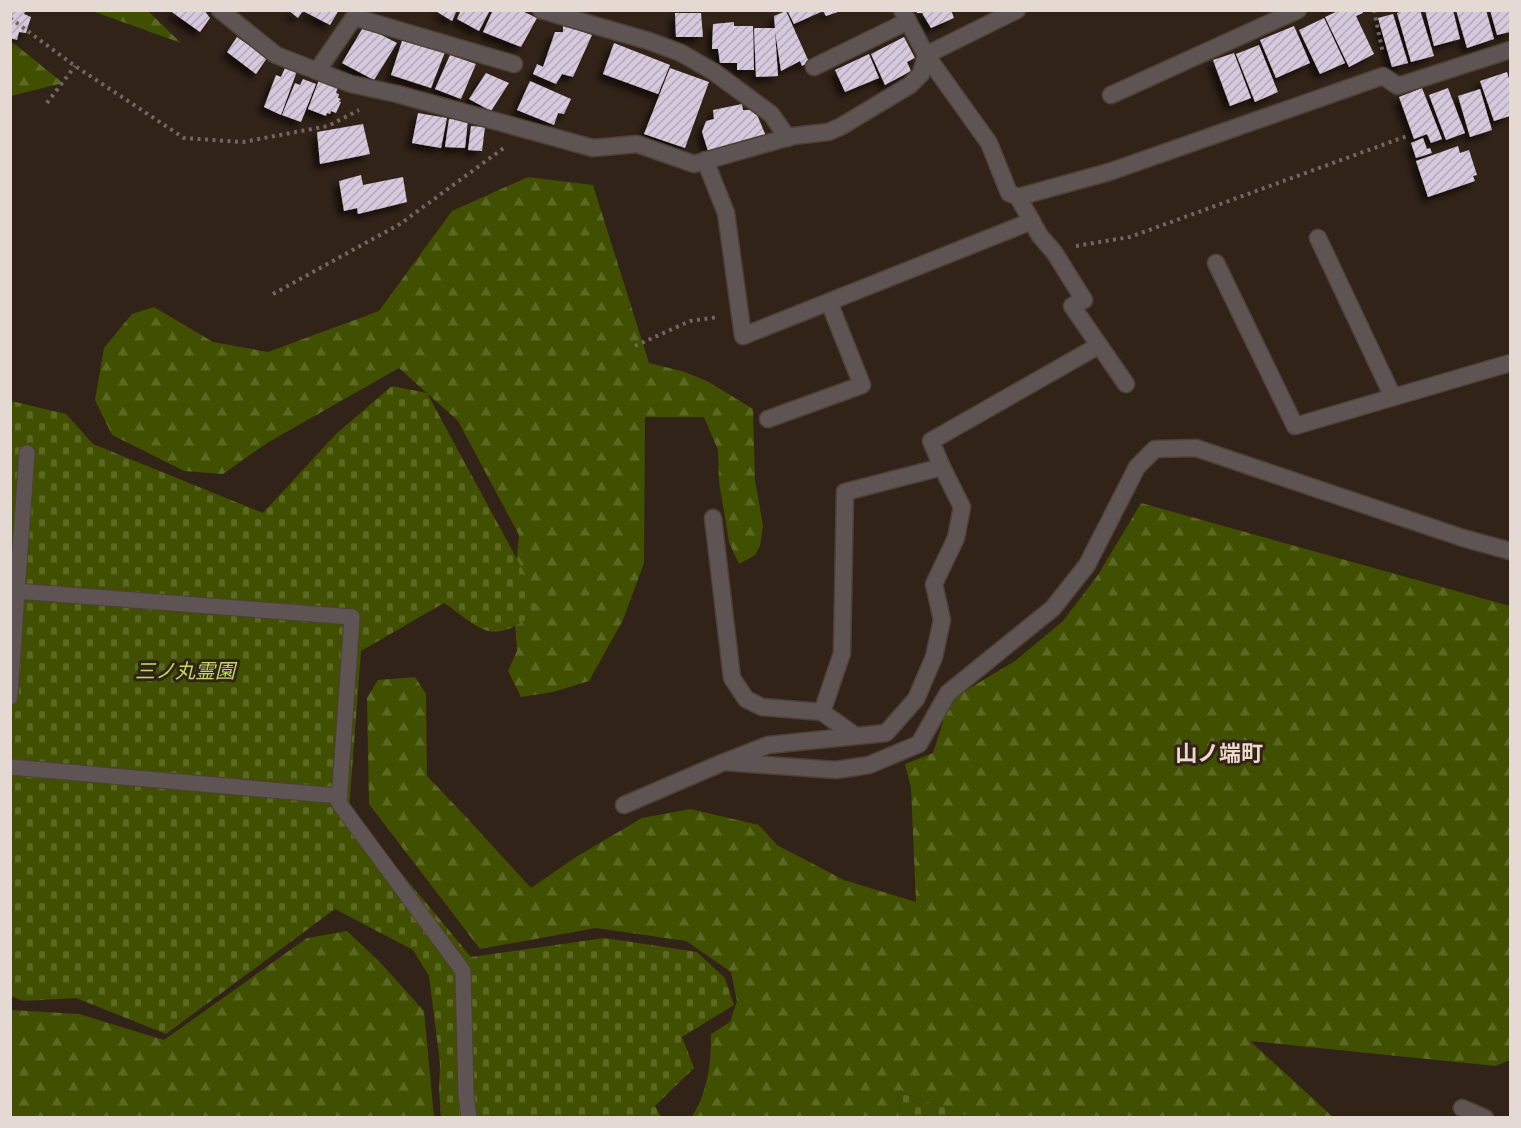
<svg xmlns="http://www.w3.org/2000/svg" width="1521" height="1128" viewBox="0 0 1521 1128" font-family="Lora,'Noto Sans JP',serif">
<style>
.forest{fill:url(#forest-firs)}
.cemetery{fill:url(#cemetery-stones)}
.building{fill:url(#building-hatch);filter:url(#shadow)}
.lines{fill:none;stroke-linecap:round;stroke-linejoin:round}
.service-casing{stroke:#4f4036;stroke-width:17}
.minor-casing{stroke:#4f4036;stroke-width:19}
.path{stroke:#74665d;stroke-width:4;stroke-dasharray:3 4.5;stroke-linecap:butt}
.service{stroke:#5f5454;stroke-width:15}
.minor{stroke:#5f5454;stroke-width:16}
.labels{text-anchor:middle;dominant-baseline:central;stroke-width:6;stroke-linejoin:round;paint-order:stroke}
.park-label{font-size:20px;font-style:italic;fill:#bfdd62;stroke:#322318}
.quarter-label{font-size:22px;font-weight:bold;fill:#eed8ca;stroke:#322318}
</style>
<defs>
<pattern id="forest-firs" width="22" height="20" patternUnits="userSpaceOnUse" patternTransform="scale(1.5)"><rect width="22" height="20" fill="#404f00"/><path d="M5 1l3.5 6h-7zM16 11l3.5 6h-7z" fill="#5b6824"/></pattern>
<pattern id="cemetery-stones" width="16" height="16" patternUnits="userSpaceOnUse" patternTransform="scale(1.5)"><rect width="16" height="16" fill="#404f00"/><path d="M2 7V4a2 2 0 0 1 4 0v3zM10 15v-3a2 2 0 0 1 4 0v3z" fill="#5b6824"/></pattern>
<pattern id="building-hatch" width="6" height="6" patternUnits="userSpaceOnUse" patternTransform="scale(1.5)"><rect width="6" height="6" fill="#d6c9dd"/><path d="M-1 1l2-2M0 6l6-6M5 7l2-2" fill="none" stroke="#b2a7b6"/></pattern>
<filter id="shadow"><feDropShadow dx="-5.5" dy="5.5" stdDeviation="3" flood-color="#0009"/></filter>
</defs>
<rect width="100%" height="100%" fill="#322318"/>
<g class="forest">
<path d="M92 11H148L181 43Z"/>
<path d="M11 41 63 83 11 96Z"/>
<path d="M528 177 593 185 649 363 685 372 707 381 753 409 755 480 763 526 760 546 755 555 739 564 729 542 719 482 718 450 704 417H645L644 563 623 620 589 681 553 692 521 697 508 671 517 651 513 596 519 535 458 421 399 368 267 443 223 474 184 471 112 435 95 400 104 348 132 314 154 307 213 342 268 352 379 311 452 211Z"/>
<path d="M1141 503 1510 606V1060L1495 1066 1250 1041 1333 1117H973L897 1091 899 1117H692C708 1091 711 1064 711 1034L730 1022 737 1001 731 972 686 941 596 928 480 949 369 804 367 698 378 680 415 677 426 694 427 776 468 819 531 888 576 857 642 818 690 809 759 825 777 845 844 880 916 902 911 788 905 764 933 753 950 700 1015 661 1063 621 1098 575Z"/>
<path d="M347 931 380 962 424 1011 434 1117H11V1010L79 1014 164 1040 307 938Z"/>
</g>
<g class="cemetery">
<path d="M392 386 427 393 538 598 537 610C525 622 503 637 485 630 471 625 457 611 444 603L361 651 349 810 471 957 605 938 697 952 725 978 734 1005 682 1037 694 1068 655 1106 661 1117H441L439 1091 440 1063 429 976 413 950 335 909 166 1034 76 998 23 1001 11 996V401L66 414 93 444 263 513 336 434Z"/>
<path d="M897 1091 973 1117H899Z"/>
</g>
<g class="building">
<path d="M10 10H26L24 14 31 17 26 33 19 32 17 40 10 38Z"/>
<path d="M169 10H204L210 18 200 32Z"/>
<path d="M288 10H339L330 25 303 11 298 18Z"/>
<path d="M434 10H457L452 21Z"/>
<path d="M461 10H490L479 31 457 19Z"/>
<path d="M493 10H520L537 18 521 47 483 32Z"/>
<path d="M787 10H841V11L826 16 823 11 794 24Z"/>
<path d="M916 10H951L954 18 931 28 922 13H917Z"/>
<path d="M1340 10H1362L1363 13 1356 16 1374 54 1349 67 1325 17Z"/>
<path d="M1406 10H1420L1434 56 1411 62 1397 13Z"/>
<path d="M1425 10H1453L1460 39 1434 46Z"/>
<path d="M1456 10H1486L1494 39 1467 48Z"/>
<path d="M1490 10H1510V32L1497 35Z"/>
<path d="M786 11 809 62 802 66 800 61 781 71 775 31 778 76 756 77 754 28H775L774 16Z"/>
<path d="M675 13H701L703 37H676Z"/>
<path d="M1393 14 1408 63 1392 67 1378 18Z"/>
<path d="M1324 18 1345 63 1320 74 1299 30Z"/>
<path d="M734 22V26H753L754 70H737V63H720L718 49H712L713 24Z"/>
<path d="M563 25 592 35 573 77 562 74 556 84 533 74 537 64 543 67 555 32H563Z"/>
<path d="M364 26 397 43 374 80 342 63Z"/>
<path d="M1294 26 1310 63 1276 78 1260 40Z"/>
<path d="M237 37 267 58 256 74 227 52Z"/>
<path d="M904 37 915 58 907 62 911 71 885 85 871 54Z"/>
<path d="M403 38 445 52 431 88 391 75Z"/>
<path d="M614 43 670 65 658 94 603 74Z"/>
<path d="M1259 45 1278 92 1255 102 1236 54Z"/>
<path d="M1234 53 1251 98 1230 106 1213 60Z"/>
<path d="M869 54 879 78 845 92 835 70Z"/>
<path d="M450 55 476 64 461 99 435 89Z"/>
<path d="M285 68 297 71 281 115 264 107 276 75 281 77Z"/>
<path d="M670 68 709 82 685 148 644 134Z"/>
<path d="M1507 72 1510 82V116L1494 121 1480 81Z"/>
<path d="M486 73 509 83 491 111 469 99Z"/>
<path d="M303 79 316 84 301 122 282 115 295 83 300 85Z"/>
<path d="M319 80 338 87 336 93 339 94 338 98 341 99 339 101 341 102 336 113 331 111 330 114 327 113 326 116 308 109Z"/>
<path d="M530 81 571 99 564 114 558 113 554 125 517 110Z"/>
<path d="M1422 88 1442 139 1431 143 1427 134 1414 139 1399 97Z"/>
<path d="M1448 88 1465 133 1446 140 1429 95Z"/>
<path d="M1480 89 1492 130 1470 137 1458 96Z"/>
<path d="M742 104 743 110H755L766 136 708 151 702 132 706 121 714 119 713 110Z"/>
<path d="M418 113 447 118 441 148 412 143Z"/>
<path d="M449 119 468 120 465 148 445 147Z"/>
<path d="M363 124 370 154 320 164 317 132Z"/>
<path d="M471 126 485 127 482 151 468 150Z"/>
<path d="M1423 138 1427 149 1430 148 1432 153 1416 158 1411 143Z"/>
<path d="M1458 146 1460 153 1469 150 1477 175 1473 176 1475 181 1428 197 1416 161Z"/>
<path d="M361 175 363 185 403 177 407 202 358 214 357 208 344 211 339 181Z"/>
</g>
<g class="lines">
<g class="service-casing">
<g id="service">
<path d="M27 453 17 591 352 617 339 803 463 971 466 1095 469 1118"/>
<path d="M10 590 17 591 10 697"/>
<path d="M10 767 340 796"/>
</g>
</g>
<g class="minor-casing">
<g id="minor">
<path d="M220 10 276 55 317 71 359 10"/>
<path d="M541 10 649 41 681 53 714 72 771 114 788 138"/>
<path d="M902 10 926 55 989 143 1009 193 1018 197 1040 236 1054 252 1084 300 1072 306 1126 384"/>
<path d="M354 17 514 64"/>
<path d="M814 67 908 21"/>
<path d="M317 71 351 84 397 94 593 148 637 144 694 164 793 136 828 132 840 127 910 85 921 74 926 55 1017 10"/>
<path d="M1111 95 1298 10"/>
<path d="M705 160 726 213 743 336 1032 221"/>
<path d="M1018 197 1109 172 1383 76 1398 86 1510 50"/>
<path d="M1318 238 1393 397"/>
<path d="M1216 263 1295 426 1510 363"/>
<path d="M768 419 862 385 829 302"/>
<path d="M713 518 732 678 746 699 762 707 822 712"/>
<path d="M854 735 822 712 842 653 845 492 942 467 931 441 1098 346"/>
<path d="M727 761 768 745 886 733 916 699 934 657 942 620 934 584 956 538 962 507 942 467"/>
<path d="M624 805 724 762 836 770 869 765 919 744 948 693 1053 608 1087 565 1137 467 1155 449 1196 448 1463 538 1510 551"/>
<path d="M1462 1108 1485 1118"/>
</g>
</g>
<g class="path">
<path d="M1374 10 1383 54"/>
<path d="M10 18 75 66 184 138 243 142 328 126 359 110"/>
<path d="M47 103 75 66"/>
<path d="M1076 246 1130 237 1407 136"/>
<path d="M273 294 400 224 505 147"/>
<path d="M635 346 690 321 718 317"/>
</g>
<use href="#service" class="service"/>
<use href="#minor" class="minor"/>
</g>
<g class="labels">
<g class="park-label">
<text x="185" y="670">三ノ丸霊園</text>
</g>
<g class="quarter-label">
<text x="1219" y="753">山ノ端町</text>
</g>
</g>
<rect width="1521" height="1128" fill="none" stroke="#e5dad3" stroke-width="24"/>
</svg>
